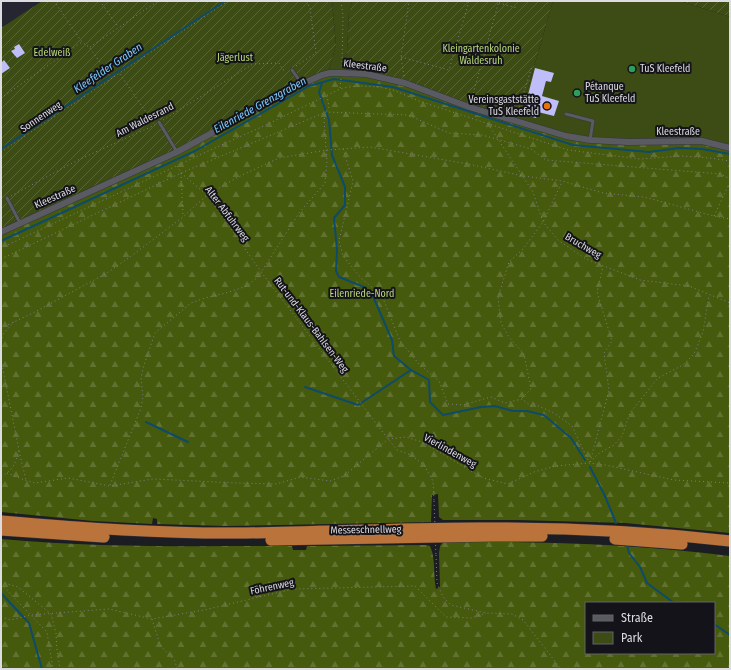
<svg xmlns="http://www.w3.org/2000/svg" width="731" height="670" viewBox="0 0 731 670" font-family="'Fira Sans Condensed',sans-serif">
<style>
.built{fill:#262632}
.forest{fill:url(#forest-firs);fill-rule:evenodd}
.park{fill:#3c4c14}
.garden{fill:url(#garden-furrows)}
.lines{fill:none;stroke-linecap:round;stroke-linejoin:round}
.stream{stroke:#0d4b6c;stroke-width:2}
.building{fill:#bfbef8}
.service-casing{stroke:#36363b;stroke-width:4}
.minor-casing{stroke:#36363b;stroke-width:7}
.trunk-casing{stroke:#36363b;stroke-width:12}
.path{stroke:#7e7e84;stroke-width:1;stroke-dasharray:1 3;stroke-linecap:butt}
.service{stroke:#5a5a62;stroke-width:3}
.minor{stroke:#5a5a62;stroke-width:6}
.trunk{stroke:#bb733c;stroke-width:11}
.path-bridge{stroke:#7e7e84;stroke-width:1;stroke-dasharray:1 3;stroke-linecap:butt}
.leisure-dot{fill:#2e9e5b;stroke:#131319;stroke-width:1.5}
.food-dot{fill:#e8710a;stroke:#131319;stroke-width:1.5}
.labels{text-anchor:middle;dominant-baseline:central;stroke-width:4;stroke-linejoin:round;paint-order:stroke}
.park-label{font-size:10px;fill:#bada77;stroke:#131319}
.street-label{font-size:10px;fill:#dcdce1;stroke:#131319}
.poi-label{font-size:10px;fill:#dcdce1;stroke:#131319;text-anchor:start}
.water-label{font-size:11px;font-style:italic;fill:#7dcafc;stroke:#131319}
</style>
<defs>
<pattern id="forest-firs" width="22" height="20" patternUnits="userSpaceOnUse"><rect width="22" height="20" fill="#465a0d"/><path d="M5 1l3.5 6h-7zM16 11l3.5 6h-7z" fill="#607130"/></pattern>
<pattern id="garden-furrows" width="10" height="10" patternUnits="userSpaceOnUse"><rect width="10" height="10" fill="#3c4c14"/><path d="M-1 1l2-2M0 10L10 0M9 11l2-2" fill="none" stroke="#586536"/></pattern>
</defs>
<rect width="100%" height="100%" fill="#1c1c23"/>
<path class="built" d="M1 1H42L1 28Z"/>
<g class="forest">
<path d="M366 74 702 141 730 148V533L625 523 518 520H443L439 517 438 494 432 495 431 522 225 526 157 524V519L153 518 152 524 93 521 1 512V232L322 75Z"/>
<path d="M1 539C98 548 195 546 292 546L293 550H306L307 546 426 545 430 546C436 559 433 575 436 589L440 587 439 553 440 546 443 542C539 541 635 544 730 556V669H1ZM586 603H714V653H586Z"/>
</g>
<g class="park">
<path d="M332 1H352L349 12 346 73 329 70 336 45Z"/>
<path d="M553 1H680L730 17V148L702 141 590 140 518 122Z"/>
</g>
<g class="garden">
<path d="M42 1H332L336 45 329 70 322 75 193 144 1 232V28Z"/>
<path d="M352 1H553L518 122 405 83 346 73 349 12Z"/>
<path d="M680 1H730V17Z"/>
</g>
<g class="lines">
<g class="stream">
<path d="M322 83 319 92 329 120 332 155 345 187V205L334 218 337 250 336 271 339 277 364 287 372 294 392 340 394 356 411 370 429 380 430 402 443 415 481 407 495 406 513 411H527L544 415 571 438 585 460"/>
<path d="M1 149 225 1"/>
<path d="M1 241 195 151 309 86 334 79 393 87 573 145 649 152 679 148 702 149 730 154"/>
<path d="M305 387 358 405 411 370"/>
<path d="M146 422 188 442"/>
<path d="M590 467 605 496 616 523"/>
<path d="M627 545 629 553 640 567 647 583 674 603"/>
<path d="M1 593 29 623 42 669"/>
<path d="M714 624 730 635"/>
</g>
</g>
<g class="building">
<path d="M19 44 25 53 17 58 11 51 15 49 14 47Z"/>
<path d="M4 60 10 68 1 74V63Z"/>
<path d="M535 68 554 73 551 82 546 81 542 96 559 101 554 116 538 112 536 118 523 114Z"/>
</g>
<g class="lines">
<g class="service-casing">
<g id="service">
<path d="M292 70 302 84"/>
<path d="M566 114 593 121 590 140"/>
<path d="M159 122 177 152"/>
<path d="M7 198 20 223"/>
</g>
</g>
<g class="minor-casing">
<path id="minor" d="M1 232 177 152 302 84 322 75 330 73H342L366 74 405 83 469 107 566 136 590 140 628 142 702 141 730 148"/>
</g>
<g class="trunk-casing">
<g id="trunk">
<path d="M1 521C83 528 164 534 246 533 329 532 413 527 496 528 574 528 652 532 730 541"/>
<path d="M1 530 104 537"/>
<path d="M615 539 682 544"/>
<path d="M271 540 494 536H542"/>
</g>
</g>
<g class="path">
<path d="M54 1 82 42 89 47 112 79"/>
<path d="M100 1 118 27"/>
<path d="M341 1 343 16 342 66"/>
<path d="M499 3 517 8"/>
<path d="M90 47 158 1"/>
<path d="M401 57 449 70 469 1"/>
<path d="M296 66 316 53 310 8 306 1"/>
<path d="M120 74 154 124"/>
<path d="M404 76 401 57 409 1"/>
<path d="M340 88 341 79"/>
<path d="M1 98 82 42"/>
<path d="M471 101 499 1"/>
<path d="M517 115 532 66"/>
<path d="M163 120 253 64 279 63 283 70H286"/>
<path d="M488 124 533 192 543 222 558 240 586 259 640 280 689 286 730 303"/>
<path d="M343 149 353 181 339 241 343 256 361 278 382 296 400 341 419 364 439 381 448 404 463 405 491 397 505 403 522 399 531 406 534 404 554 413 572 426 589 462"/>
<path d="M1 152 228 1"/>
<path d="M177 166 181 173 207 195 262 273 388 439 397 450 411 455 424 465 433 481 434 501"/>
<path d="M181 173 183 216"/>
<path d="M11 196 78 160 155 125"/>
<path d="M714 216 730 182"/>
<path d="M1 248 217 147 268 124 340 89C357 84 379 86 396 91 403 94 411 98 419 101L568 150 640 159 682 156 710 158 730 161"/>
<path d="M1 259 181 173 326 112 408 115 449 133 482 135 531 149 546 160 721 174 730 179"/>
<path d="M1 328 33 313 107 273 130 257 183 217 207 195 238 177 279 158 327 150 370 147 468 164 523 176 562 181 603 193 644 197 714 216 730 219"/>
<path d="M1 342 3 334 14 322"/>
<path d="M1 360 19 450C15 464 14 469 1 477"/>
<path d="M522 398 531 389 524 354 509 337 501 323 498 297 509 262 523 249 543 222 562 182"/>
<path d="M19 451 26 480"/>
<path d="M590 462 598 454 614 445 622 436 630 413 658 378 683 365 694 354 703 332 709 296"/>
<path d="M590 462 609 390 604 353 612 341 597 292 603 266"/>
<path d="M7 473 27 481 35 483 68 478 110 486 153 479 237 483 276 484 301 477 330 481 344 476 388 439 406 437 422 442 483 478 508 484 534 472 556 466 589 463 605 465 674 480 730 483"/>
<path d="M110 485 141 408 143 396 141 379 143 368 155 333 191 303 205 298 226 293 247 286 258 277 299 213 325 183 327 161 324 120 326 112 329 107 327 96"/>
<path d="M436 555 437 583 443 597 451 605 486 613 512 614 523 620 561 669"/>
<path d="M1 582 18 587 51 614 56 633 57 650 60 669"/>
<path d="M1 584 47 632 53 669"/>
<path d="M1 617 11 620 31 615 109 609 152 619 204 610 293 589 415 586 446 617 472 618 486 613"/>
<path d="M152 619 160 645 175 661 177 669"/>
</g>
<use href="#service" class="service"/>
<use href="#minor" class="minor"/>
<use href="#trunk" class="trunk"/>
<path class="path-bridge" d="M434 501 436 555"/>
</g>
<g class="leisure-dot">
<circle cx="632" cy="69" r="4"/>
<circle cx="577" cy="93" r="4"/>
</g>
<circle class="food-dot" cx="547" cy="106" r="4"/>
<g class="labels">
<g class="park-label">
<text x="481" y="49">Kleingartenkolonie<tspan x="481" dy="12">Waldesruh</tspan></text>
<text x="52" y="53">Edelweiß</text>
<text x="235" y="58">Jägerlust</text>
<text x="362" y="294">Eilenriede-Nord</text>
</g>
<g class="street-label">
<text transform="translate(365 66) rotate(7)">Kleestraße</text>
<text transform="translate(41 117) rotate(-34)">Sonnenweg</text>
<text transform="translate(145 120) rotate(-27)">Am Waldesrand</text>
<text x="678" y="132">Kleestraße</text>
<text transform="translate(55 197) rotate(-24)">Kleestraße</text>
<text transform="translate(227 214) rotate(53)">Alter Abfuhrweg</text>
<text transform="translate(583 246) rotate(30)">Bruchweg</text>
<text transform="translate(311 325) rotate(53)">Rut-und-Klaus-Bahlsen-Weg</text>
<text transform="translate(450 451) rotate(29)">Vierlindenweg</text>
<text transform="translate(366 530) rotate(-1)">Messeschnellweg</text>
<text transform="translate(272 587) rotate(-12)">Föhrenweg</text>
</g>
<g class="poi-label">
<text x="640" y="69">TuS Kleefeld</text>
<text x="585" y="87">Pétanque<tspan x="585" dy="12">TuS Kleefeld</tspan></text>
<text x="539" y="100" text-anchor="end">Vereinsgaststätte<tspan x="539" dy="12">TuS Kleefeld</tspan></text>
</g>
<g class="water-label">
<text transform="translate(108 68) rotate(-34)">Kleefelder Graben</text>
<text transform="translate(260 105) rotate(-29)">Eilenriede Grenzgraben</text>
</g>
</g>
<rect width="731" height="670" fill="none" stroke="#dcdce1" stroke-width="4"/>
<rect x="585" y="602" width="130" height="52" fill="#131319" stroke="#636369"/>
<rect x="593" y="615" width="20" height="6" fill="#5a5a62" stroke="#636369"/>
<text x="621" y="622" font-size="12" fill="#dcdce1">Straße</text>
<rect x="593" y="632" width="20" height="12" fill="#3c4c14" stroke="#636369"/>
<text x="621" y="642" font-size="12" fill="#dcdce1">Park</text>
</svg>
